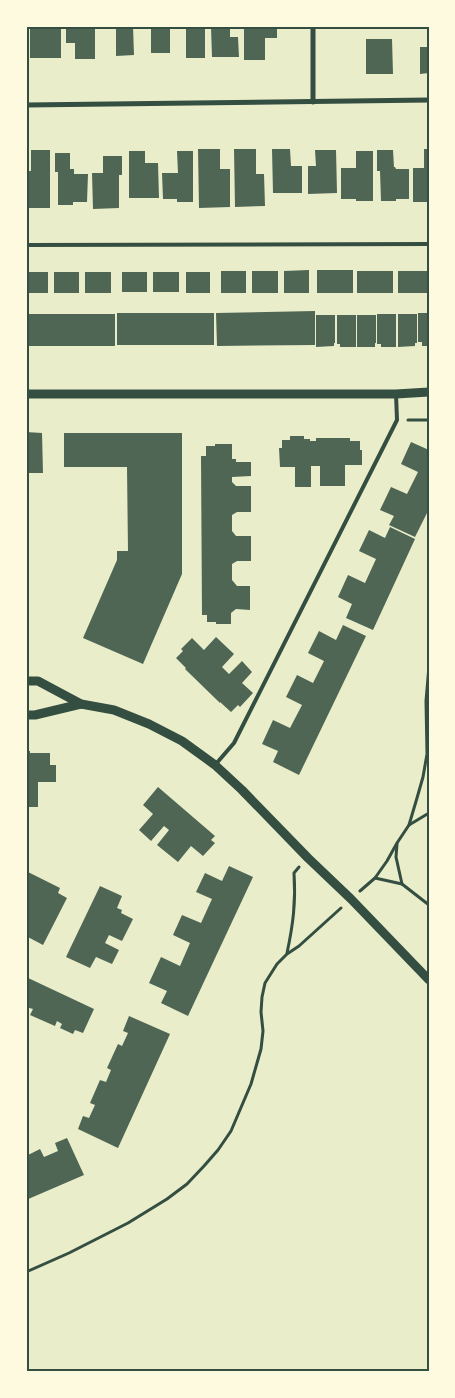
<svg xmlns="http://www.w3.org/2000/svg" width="455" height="1398" viewBox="0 0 455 1398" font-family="Roboto,sans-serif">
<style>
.building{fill:#4f6655}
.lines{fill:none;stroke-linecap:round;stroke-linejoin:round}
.path{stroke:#344e41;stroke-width:3}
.service{stroke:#344e41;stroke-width:4}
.minor{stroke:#344e41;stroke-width:5}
.tertiary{stroke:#344e41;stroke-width:9}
.neatline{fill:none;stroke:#344e41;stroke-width:2}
</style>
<rect width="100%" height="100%" fill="#e9edc9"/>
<g class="building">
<path d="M66 26H95V59H75V43H66Z"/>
<path d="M116 26H133L134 55 116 56Z"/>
<rect x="151" y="26" width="19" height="27"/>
<path d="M244 26H277V38H265V60H244Z"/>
<path d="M211 27H230V37H238L239 57H212Z"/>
<rect x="30" y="28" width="31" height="30"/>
<rect x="186" y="28" width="19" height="30"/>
<path d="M366 39H392L393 74H366Z"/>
<path d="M420 47H429V73L420 74Z"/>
<path d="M198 149H220V169H230V207L199 208Z"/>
<path d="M234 149H256V174H264L265 206 235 207Z"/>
<path d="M272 149H290L291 166H302V193H273Z"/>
<path d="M424 149H429V202H413V168H424Z"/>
<path d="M31 150H50V208H26V171H31Z"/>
<path d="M315 150H336L337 193 308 194V166H316Z"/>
<path d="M377 150H393L394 167H395L396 169H409V199H396V201H381L380 171H377Z"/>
<path d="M129 151H145V163H158L159 198H129Z"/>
<path d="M177 151H193V202H177V199H163L162 173H178Z"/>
<path d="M356 151H373V201H356V199H341V168H356Z"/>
<path d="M55 153H70V169H74V174H88L87 202H73V205H58V172H55Z"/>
<path d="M103 156H122V175H119V208L93 209 92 173H103Z"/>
<path d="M309 270V293H284V271Z"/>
<rect x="317" y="270" width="36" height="23"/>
<rect x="221" y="271" width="25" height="22"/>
<rect x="252" y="271" width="26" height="22"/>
<rect x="357" y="271" width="36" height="22"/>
<rect x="398" y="271" width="31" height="22"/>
<rect x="26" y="272" width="22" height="21"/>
<rect x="54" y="272" width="25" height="21"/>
<rect x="85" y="272" width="26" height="21"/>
<rect x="122" y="272" width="25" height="20"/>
<rect x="153" y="272" width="26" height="20"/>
<rect x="186" y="272" width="24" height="21"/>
<path d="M315 311V345L217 346 216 313Z"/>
<rect x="117" y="313" width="97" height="32"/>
<path d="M418 313H429V346H422V342H418Z"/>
<rect x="26" y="314" width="89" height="32"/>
<path d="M377 314H396V347H381V344H377Z"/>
<path d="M398 314H417V343H415V346L398 347Z"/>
<path d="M316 315H335V343H334V346L316 347Z"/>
<path d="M337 315H356V347H340V344H337Z"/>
<path d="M357 315H376V343H375V347H357Z"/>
<path d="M26 432 42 433 43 473H26Z"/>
<path d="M64 433H182V574L143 664 83 638 117 560V551H128L127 467H64Z"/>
<path d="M290 436H304V439H310V441H316V438H350V441H360V450H362V465H345V486H320V466H311V487H295V467H280L279 448H282V440H290Z"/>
<path d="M411 442 429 450V509L415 537 389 525 394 516 380 510 391 487 407 494 418 472 401 464Z"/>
<path d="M215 444H232V459H236V462H251V476L232 477V482L236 486H251V512H237L232 515V531L236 536H251V561H237L232 564V580L237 586H250V610L236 609 231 613V624H216V622H207V615H202L201 456H206V446H215Z"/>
<path d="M390 527 415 539 373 630 346 618 352 604 338 597 348 575 365 583 376 559 359 551 369 530 385 538Z"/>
<path d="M343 625 366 636 299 775 273 762 278 751 262 744 273 720 290 728 302 705 286 697 297 675 313 683 324 661 308 653 319 631 336 640Z"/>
<path d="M216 637 234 654 222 667 229 674 242 661 252 672 242 683 253 693 240 707 238 705 231 712 220 702V703L185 669 186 668 176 658 183 651 181 649 192 638 204 650Z"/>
<path d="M26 751H30V753H50V765H56V782H38V807H26Z"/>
<path d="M158 787 215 836 211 840 215 843 203 856 191 846 178 862 157 845 169 830 164 826 151 841 139 830 153 814 143 805Z"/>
<path d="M229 866 253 877 188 1016 161 1003 167 991 149 983 161 957 180 966 190 943 173 935 182 915 201 923 212 899 196 892 205 873 222 881Z"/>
<path d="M26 871 60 888 58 893 67 898 43 945 26 936Z"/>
<path d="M100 886 122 896 117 908 122 910 121 913 133 919 122 941 109 935 105 943 119 950 112 964 96 957 90 968 66 957Z"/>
<path d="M26 977 94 1009 83 1033 75 1030 73 1034 60 1028 62 1024 57 1021 55 1026 30 1015 33 1009 26 1007Z"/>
<path d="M129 1016 170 1034 118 1148 78 1129 83 1116 89 1118 95 1105 90 1103 100 1080 106 1082 111 1070 107 1068 118 1044 122 1046 128 1033 123 1031Z"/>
<path d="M67 1138 84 1175 26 1200V1156L40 1149 44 1157 58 1151 55 1143Z"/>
</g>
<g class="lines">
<g class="path">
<path d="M408 420H429"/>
<path d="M409 825 429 813"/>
<path d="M397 844 396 857 402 884 429 905"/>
<path d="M375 878 402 884"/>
<path d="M360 891 375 878 387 861 397 843 409 825 417 798 423 777 427 754 426 701 429 666"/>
<path d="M287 953C293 925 296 902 294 873L299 867"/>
<path d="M26 1272 69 1253 128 1223 167 1199 187 1184 204 1166 218 1150 231 1131 251 1084 261 1049 263 1031 261 1012 262 997 265 983 277 964 287 954 299 946 341 908"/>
</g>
<g class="service">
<path d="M26 245 429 244"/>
<path d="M215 765 234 743 397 420 396 394"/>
</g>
<g class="minor">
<path d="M313 26V102"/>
<path d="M26 105 429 100"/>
</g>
<g class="tertiary">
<path d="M26 394H396L429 392"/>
<path d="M26 681H38L81 704 114 710 149 724 182 741 215 765 242 790 308 858 351 899 429 980"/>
<path d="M26 715H35L81 704"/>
</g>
</g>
<rect width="455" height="1398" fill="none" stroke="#fefae0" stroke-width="55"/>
<rect x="28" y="28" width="400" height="1342" class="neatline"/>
</svg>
